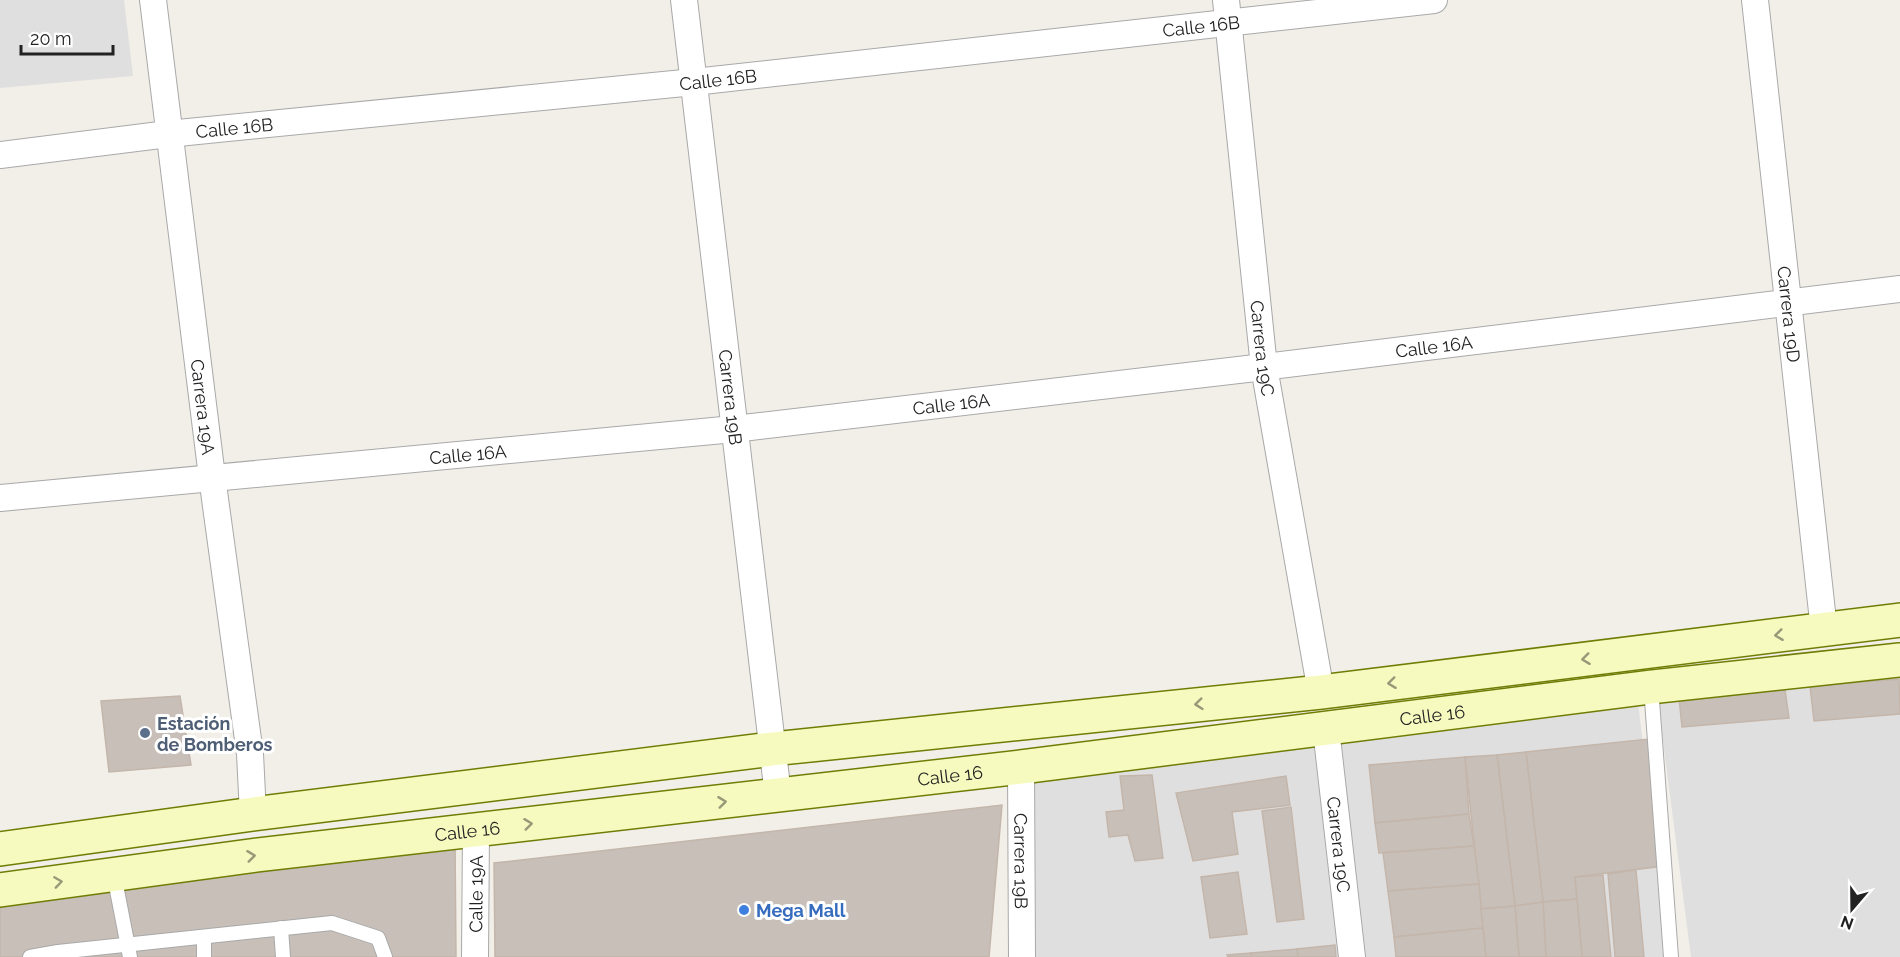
<svg xmlns="http://www.w3.org/2000/svg" width="1900" height="957" viewBox="0 0 1900 957" font-family="Raleway,sans-serif">
<style>
.residential{fill:#e0dfdf}
.building{fill:#c7bfb8;stroke:#c4b6ab;stroke-width:1.5}
.lines{fill:none;stroke-linecap:round;stroke-linejoin:round}
.lane-casing{stroke:#a9a9a9;stroke-width:16}
.street-casing{stroke:#a9a9a9;stroke-width:28}
.secondary-casing{stroke:#707d05;stroke-width:36}
.lane{stroke:#fff;stroke-width:14}
.street{stroke:#fff;stroke-width:26}
.secondary{stroke:#f7fabf;stroke-width:33}
.oneway{stroke:#979978}
.service-dot{fill:#5c6f8a;stroke:#fff;stroke-width:2}
.shop-dot{fill:#3f7fe0;stroke:#fff;stroke-width:2}
.labels{text-anchor:middle;dominant-baseline:central;stroke-width:6;stroke-linejoin:round;paint-order:stroke}
.street-label{font-size:18px;fill:#222;stroke:#fff}
.service-label{font-size:18px;font-weight:bold;fill:#4e5e75;stroke:#fff;text-anchor:start}
.shop-label{font-size:18px;font-weight:bold;fill:#366cbe;stroke:#fff;text-anchor:start}
</style>
<rect width="100%" height="100%" fill="#f2efe9"/>
<g class="residential">
<path d="M0 0H124L133 76 0 88Z"/>
<path d="M1900 667V957H1691L1657 695Z"/>
<path d="M1638 703 1669 957H1361L1336 738Z"/>
<path d="M1320 736 1346 957H1030L1028 774Z"/>
</g>
<g class="building">
<path d="M1899 679 1900 714 1814 721 1810 686Z"/>
<path d="M1785 690 1789 718 1682 727 1679 698Z"/>
<path d="M180 696 191 765 109 772 101 701Z"/>
<path d="M1649 739 1664 866 1575 877 1577 899 1543 902 1526 752Z"/>
<path d="M1526 752 1543 902 1515 906 1497 755Z"/>
<path d="M1497 755 1515 906 1481 909 1465 757Z"/>
<path d="M1465 757 1469 814 1375 823 1369 765Z"/>
<path d="M1152 775 1163 858 1135 861 1128 835 1109 837 1106 812 1124 810 1120 776Z"/>
<path d="M1286 776 1290 805 1232 812 1238 854 1193 861 1176 793Z"/>
<path d="M1002 805 989 957H495L494 863Z"/>
<path d="M1291 807 1304 919 1277 922 1262 811Z"/>
<path d="M1469 814 1474 846 1379 853 1375 823Z"/>
<path d="M455 837 456 957H0V894Z"/>
<path d="M1474 846 1479 884 1388 891 1383 853Z"/>
<path d="M1636 870 1644 957H1615L1608 874Z"/>
<path d="M1238 872 1247 934 1210 938 1201 877Z"/>
<path d="M1603 875 1611 957H1582L1575 877Z"/>
<path d="M1479 884 1483 928 1394 937 1388 891Z"/>
<path d="M1577 899 1582 957H1546L1543 902Z"/>
<path d="M1543 902 1546 957H1519L1515 906Z"/>
<path d="M1515 906 1519 957H1486L1481 909Z"/>
<path d="M1483 928 1486 957H1396L1394 937Z"/>
<path d="M1335 945 1336 957H1298L1297 949Z"/>
<path d="M1297 949 1298 957H1252L1251 953Z"/>
<path d="M1251 953 1252 957H1228L1227 955Z"/>
</g>
<g class="lines">
<g class="lane-casing">
<g id="lane">
<path d="M1651 687 1671 957"/>
<path d="M114 875 130 957"/>
<path d="M281 928 283 957"/>
<path d="M204 937V957"/>
<path d="M30 957 58 952 332 923 378 938 385 957"/>
</g>
</g>
<g class="street-casing">
<g id="street">
<path id="s1" d="M153 0 212 477 250 754 253 814"/>
<path id="s2" d="M684 0 778 795"/>
<path id="s3" d="M1226 0 1264 367 1321 692"/>
<path id="s4" d="M1755 0 1824 630"/>
<path id="s5" d="M0 155 168 134 694 82 1434 0"/>
<path id="s6" d="M0 498 734 429 1264 367 1900 289"/>
<path id="s7" d="M1326 729 1352 957"/>
<path id="s8" d="M1021 767 1022 957"/>
<path id="s9" d="M475 957 476 830"/>
</g>
</g>
<g class="secondary-casing">
<g id="secondary">
<path d="M0 849 253 814 772 749 1321 692 1900 620"/>
<path id="s10" d="M0 890 257 855 1021 767 1651 687 1900 660"/>
</g>
</g>
<use href="#lane" class="lane"/>
<use href="#street" class="street"/>
<use href="#secondary" class="secondary"/>
</g>
<defs><path id="oneway-chevron" d="M-2-3.5L2.5 0L-2 3.5" fill="none" stroke-width="1.6" stroke-linecap="round" stroke-linejoin="round" transform="scale(1.5)"/></defs>
<g class="oneway">
<use href="#oneway-chevron" transform="translate(1779 635) rotate(173)"/>
<use href="#oneway-chevron" transform="translate(1586 659) rotate(173)"/>
<use href="#oneway-chevron" transform="translate(1392 683) rotate(173)"/>
<use href="#oneway-chevron" transform="translate(1199 704) rotate(174)"/>
<use href="#oneway-chevron" transform="translate(722 802) rotate(-7)"/>
<use href="#oneway-chevron" transform="translate(528 824) rotate(-7)"/>
<use href="#oneway-chevron" transform="translate(251 856) rotate(-7)"/>
<use href="#oneway-chevron" transform="translate(58 882) rotate(-8)"/>
</g>
<circle class="service-dot" cx="145" cy="733" r="6"/>
<circle class="shop-dot" cx="744" cy="910" r="6"/>
<g class="labels">
<g class="street-label">
<text stroke="none"><textPath href="#s5" startOffset="1208">Calle 16B</textPath></text>
<text stroke="none"><textPath href="#s5" startOffset="722">Calle 16B</textPath></text>
<text stroke="none"><textPath href="#s5" startOffset="236">Calle 16B</textPath></text>
<text stroke="none"><textPath href="#s4" startOffset="316">Carrera 19D</textPath></text>
<text stroke="none"><textPath href="#s6" startOffset="1442">Calle 16A</textPath></text>
<text stroke="none"><textPath href="#s3" startOffset="350">Carrera 19C</textPath></text>
<text stroke="none"><textPath href="#s2" startOffset="400">Carrera 19B</textPath></text>
<text stroke="none"><textPath href="#s6" startOffset="956">Calle 16A</textPath></text>
<text stroke="none"><textPath href="#s1" startOffset="410">Carrera 19A</textPath></text>
<text stroke="none"><textPath href="#s6" startOffset="470">Calle 16A</textPath></text>
<text stroke="none"><textPath href="#s10" startOffset="1443">Calle 16</textPath></text>
<text stroke="none"><textPath href="#s10" startOffset="957">Calle 16</textPath></text>
<text stroke="none"><textPath href="#s10" startOffset="471">Calle 16</textPath></text>
<text stroke="none"><textPath href="#s7" startOffset="116">Carrera 19C</textPath></text>
<text stroke="none"><textPath href="#s8" startOffset="94">Carrera 19B</textPath></text>
<text stroke="none"><textPath href="#s9" startOffset="63">Calle 19A</textPath></text>
</g>
<g class="service-label">
<text x="157" y="723">Estación<tspan x="157" dy="21">de Bomberos</tspan></text>
</g>
<g class="shop-label">
<text x="756" y="910">Mega Mall</text>
</g>
</g>
<g transform="translate(1852 909) rotate(200)" stroke="#ffffff" stroke-width="4.5" paint-order="stroke">
<path d="M0-4.5L10 22L0 15L-10 22Z" fill="#222222"/>
<text y="-9" font-size="16" font-weight="bold" text-anchor="middle" fill="#222222">N</text>
</g>
<path d="M21 45v9h92v-9" fill="none" stroke="#222222" stroke-width="3"/>
<text x="30" y="45" font-size="18" fill="#222222" stroke="#ffffff" stroke-width="4.5" paint-order="stroke">20 m</text>
</svg>
